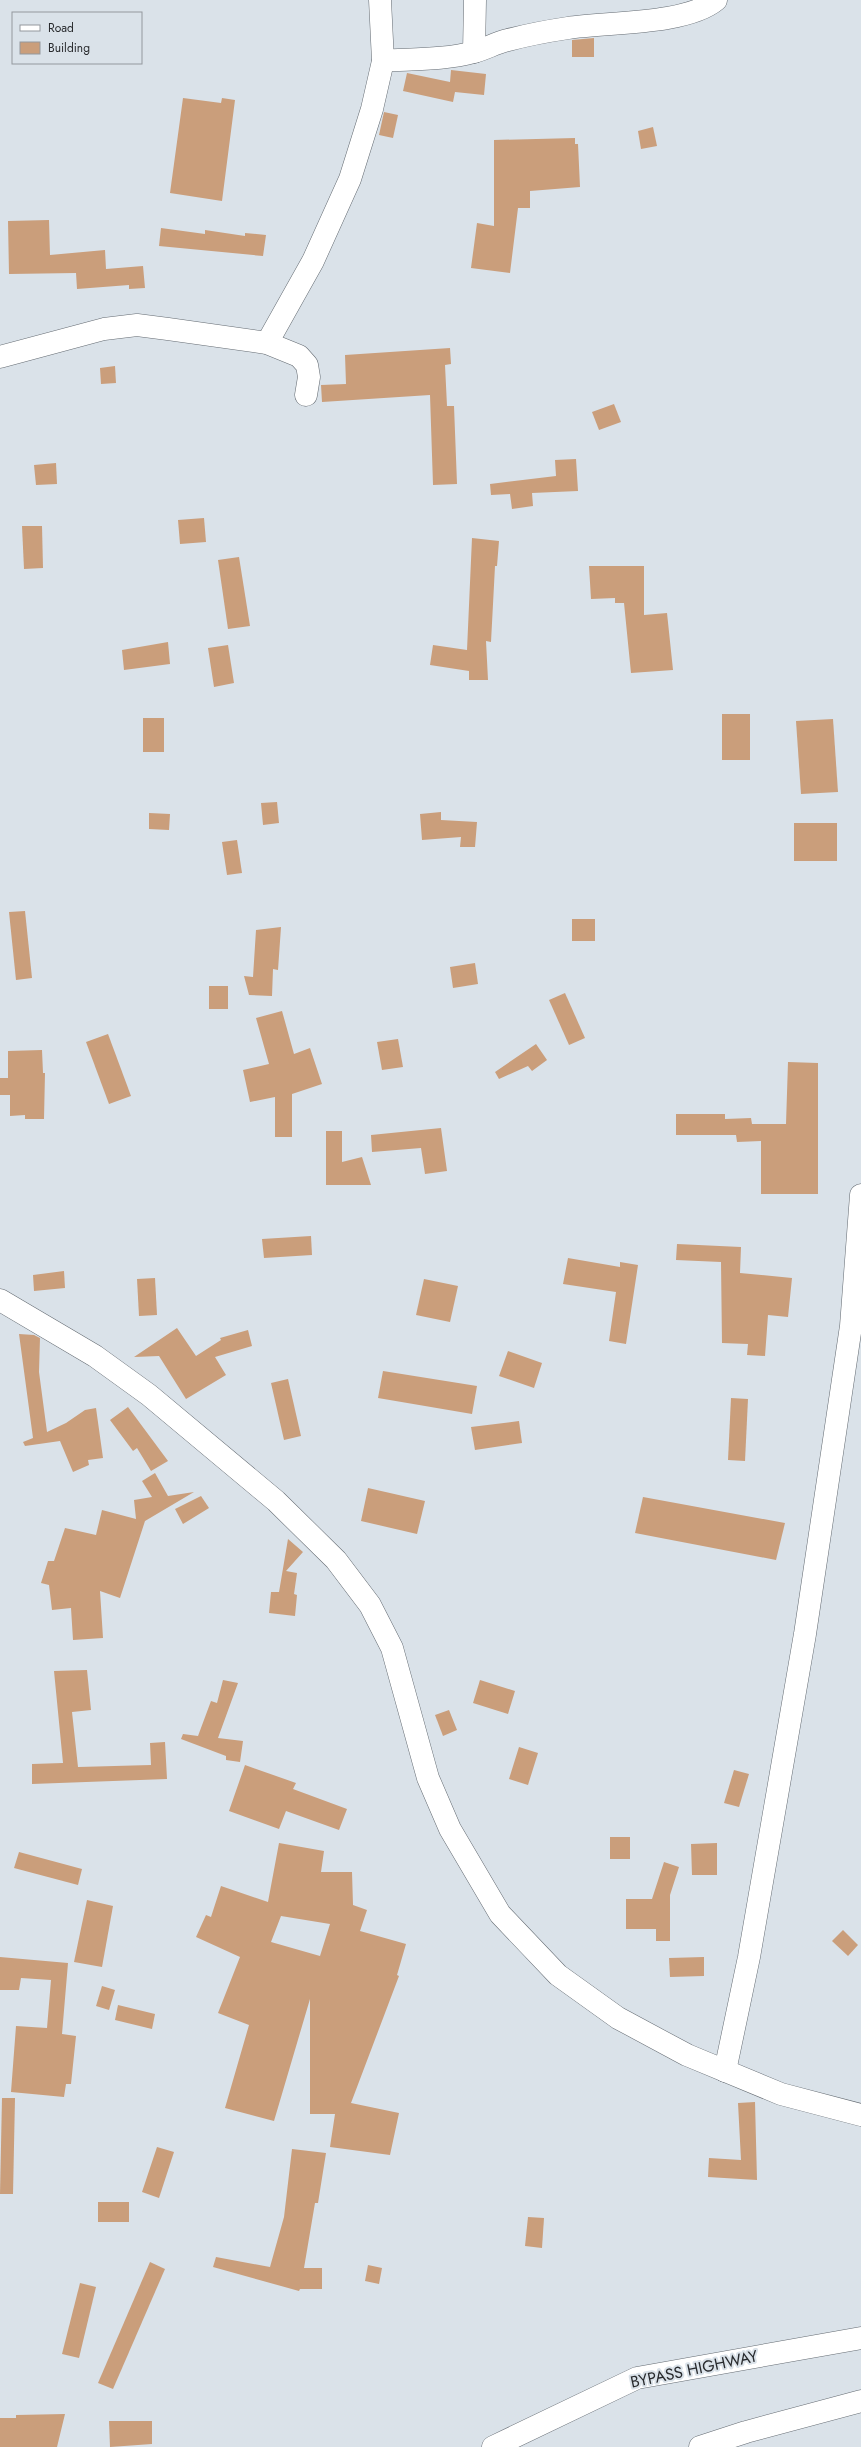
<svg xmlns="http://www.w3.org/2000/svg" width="861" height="2447" viewBox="0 0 861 2447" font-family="Jost,sans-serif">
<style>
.building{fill:#ca9e7b;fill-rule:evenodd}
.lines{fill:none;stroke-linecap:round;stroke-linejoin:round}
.minor-casing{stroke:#646b72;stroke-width:23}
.major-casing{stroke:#646b72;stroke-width:23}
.minor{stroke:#fff;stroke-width:22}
.major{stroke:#fff;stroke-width:22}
.labels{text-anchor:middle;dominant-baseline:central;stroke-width:4;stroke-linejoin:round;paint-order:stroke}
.street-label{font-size:16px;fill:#282a2d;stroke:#dae2e9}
</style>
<rect width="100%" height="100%" fill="#dae2e9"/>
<g class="building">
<path d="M594 38V57H572V40Z"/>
<path d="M451 70 486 74 484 95 455 92 453 102 403 91 407 73 450 82Z"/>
<path d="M183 98 221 103 222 98 235 100 222 201 170 193Z"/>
<path d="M384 112 398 115 393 138 379 135Z"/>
<path d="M653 127 657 146 641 149 638 131Z"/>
<path d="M575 138V144H578L580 187 530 191V208H518L510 273 471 268 477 223 494 226V140Z"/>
<path d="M49 220 50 255 105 250 106 269 143 266 145 288 129 289V285L77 289 76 273 9 274 8 221Z"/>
<path d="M161 228 205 234V230L245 236V233L266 235 263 256 159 246Z"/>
<path d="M450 348 451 364 445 365 447 406H454L457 484 433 485 430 395 322 402 321 385 346 384 345 355Z"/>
<path d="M115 366 116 383 101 384 100 368Z"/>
<path d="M614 404 621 422 599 430 592 412Z"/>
<path d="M576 459 578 491 532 493 533 506 512 509 510 494 491 495 490 484 556 476 555 460Z"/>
<path d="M56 463 57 484 36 485 34 465Z"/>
<path d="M204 518 206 542 180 544 178 520Z"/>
<path d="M22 526H42L43 568 24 569Z"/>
<path d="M472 538 499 541 497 566H495L491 642 486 641 488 680H469V671L430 665 433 645 467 650Z"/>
<path d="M239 557 250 626 228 629 218 560Z"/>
<path d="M589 566H644V615L667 613 673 670 631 673 624 603H615V598L591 599Z"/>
<path d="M168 642 170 664 124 670 122 650Z"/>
<path d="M228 645 234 683 214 687 208 648Z"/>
<rect x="722" y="714" width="28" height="46"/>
<rect x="143" y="718" width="21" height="34"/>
<path d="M833 719 838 792 801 794 796 721Z"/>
<path d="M277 802 279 823 263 825 261 803Z"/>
<path d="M441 812V820L477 822 475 847H460L461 837 422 840 420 814Z"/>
<path d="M149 813 170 814 169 830 149 829Z"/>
<rect x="794" y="823" width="43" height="38"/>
<path d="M237 840 242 873 227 875 222 842Z"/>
<path d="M25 911 32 978 16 980 9 912Z"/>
<rect x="572" y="919" width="23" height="22"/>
<path d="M281 927 278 970 273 969 272 996 249 995 244 976 253 977 256 930Z"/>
<path d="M475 963 478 984 453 988 450 967Z"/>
<rect x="209" y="986" width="19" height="23"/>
<path d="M565 993 585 1038 569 1045 549 1000Z"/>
<path d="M282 1011 294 1054 310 1048 322 1084 292 1094V1137H275V1097L250 1102 243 1070 269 1064 256 1018Z"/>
<path d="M108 1034 131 1096 109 1104 86 1042Z"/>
<path d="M398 1039 403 1067 382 1070 377 1042Z"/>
<path d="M536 1044 547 1060 532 1071 528 1066 499 1079 495 1072Z"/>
<path d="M42 1050 43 1073H45L44 1119H25V1115L10 1116V1095H0V1078H8V1051Z"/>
<path d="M788 1062 818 1063V1194H761V1141L737 1142 736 1135H676V1114H725V1119L751 1118 752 1124H786Z"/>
<path d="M441 1128 447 1171 425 1174 421 1148 372 1152 371 1135Z"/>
<path d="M326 1131H342V1162L362 1157 371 1185H326Z"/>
<path d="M311 1236 312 1255 264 1258 262 1239Z"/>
<path d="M677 1244 741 1247 740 1273 792 1278 788 1317 768 1315 765 1356 747 1355 748 1344 722 1343 721 1262 676 1260Z"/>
<path d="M568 1258 620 1267V1262L638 1265 626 1344 609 1341 616 1292 563 1284Z"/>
<path d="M64 1271 65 1288 34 1291 33 1275Z"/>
<path d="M155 1278 157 1315 139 1316 137 1279Z"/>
<path d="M424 1279 458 1286 450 1322 416 1315Z"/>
<path d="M177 1328 196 1356 221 1340 220 1338 248 1330 252 1346 215 1357 226 1375 186 1399 159 1356 134 1357Z"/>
<path d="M19 1334 34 1335 40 1338 39 1372 47 1432 66 1423 85 1410 96 1408 103 1458 88 1460 89 1465 73 1472 60 1441 25 1446 23 1442 33 1438Z"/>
<path d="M508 1351 542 1363 534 1388 499 1376Z"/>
<path d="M383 1371 477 1386 472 1414 378 1398Z"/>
<path d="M288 1379 301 1436 284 1440 271 1383Z"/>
<path d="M731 1398 748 1399 745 1461 728 1460Z"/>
<path d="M128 1407 168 1461 151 1471 137 1448 133 1451 110 1420Z"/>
<path d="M519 1421 522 1443 475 1450 471 1427Z"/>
<path d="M155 1473 168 1496 194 1492 145 1521 120 1598 100 1591 103 1638 73 1640 71 1608 52 1610 49 1585 41 1583 48 1561H54L65 1528 96 1535 102 1510 136 1519 134 1500 152 1497 142 1481Z"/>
<path d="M368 1488 425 1501 417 1534 361 1521Z"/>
<path d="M201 1496 209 1508 183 1524 175 1509Z"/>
<path d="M643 1497 785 1523 776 1560 635 1533Z"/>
<path d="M288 1539 303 1552 286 1571 297 1573 294 1594 297 1595 295 1616 269 1613 271 1592H279Z"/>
<path d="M87 1670 91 1710 72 1712 78 1767 151 1765 150 1743 165 1742 167 1779 32 1784V1764L63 1763 54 1671Z"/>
<path d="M223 1680 238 1683 218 1738 243 1741 240 1762 226 1760V1756L181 1739 183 1734 198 1736 211 1701 217 1703Z"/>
<path d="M480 1680 515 1691 508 1714 473 1703Z"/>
<path d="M449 1710 457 1730 443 1736 435 1715Z"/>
<path d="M519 1747 538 1753 528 1785 509 1779Z"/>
<path d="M245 1765 296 1783 293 1789 347 1809 339 1830 286 1811 279 1829 229 1811Z"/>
<path d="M734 1770 749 1774 739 1807 724 1803Z"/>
<rect x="610" y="1837" width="20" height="22"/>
<path d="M279 1843 324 1851 321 1872H352L353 1905 367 1910 360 1931 406 1944 397 1975 399 1976 351 2103 399 2113 390 2155 330 2147 335 2114H310V1999L274 2121 225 2108 249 2025 218 2013 240 1957 196 1937 206 1915 211 1917 221 1886 268 1902ZM281 1916 330 1924 320 1956 271 1942Z"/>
<path d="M717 1843V1875H692L691 1844Z"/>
<path d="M19 1852 82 1869 78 1885 14 1868Z"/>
<path d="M664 1862 679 1867 670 1895V1941H656V1929H626V1899H652Z"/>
<path d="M87 1900 113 1906 102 1967 74 1962Z"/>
<path d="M843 1930 858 1945 848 1956 832 1941Z"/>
<path d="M0 1957 68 1963 62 2034 76 2036 71 2084H66L64 2097 11 2092 16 2026 47 2028 51 1980 21 1978 19 1990H0Z"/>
<path d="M704 1957V1976L670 1977 669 1958Z"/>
<path d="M102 1986 115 1990 109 2010 96 2006Z"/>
<path d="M118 2005 155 2014 152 2029 115 2020Z"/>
<path d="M2 2098H15L13 2194H0Z"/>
<path d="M755 2102 757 2180 708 2177 709 2158 741 2160 738 2103Z"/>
<path d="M157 2147 174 2152 159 2198 142 2192Z"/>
<path d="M292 2149 326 2153 318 2203H315L304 2268H322V2289H300L299 2291 213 2267 216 2257 270 2267 284 2217Z"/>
<rect x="98" y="2202" width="31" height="20"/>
<path d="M528 2217 544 2218 542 2248 525 2246Z"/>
<path d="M150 2262 165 2269 113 2389 98 2383Z"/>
<path d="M368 2265 382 2268 379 2284 365 2281Z"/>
<path d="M80 2283 96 2287 79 2358 62 2354Z"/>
<path d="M65 2414 57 2447H0V2418H16V2415Z"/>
<path d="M109 2421H152V2444L110 2447Z"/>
</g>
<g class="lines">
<g class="minor-casing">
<g id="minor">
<path d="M474 52 475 0"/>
<path d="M383 61C412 59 445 60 474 52 485 49 496 43 508 40 527 35 548 31 568 28 606 22 686 25 716 0"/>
<path d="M267 343 313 261 350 179 372 109 383 61 380 0"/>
<path d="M0 357 104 329 137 325 168 329 267 343 299 356 307 365 309 377 306 395"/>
<path d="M0 1300 95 1356 149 1395 276 1501 336 1560 370 1605 392 1648 428 1778 450 1829 500 1914 558 1975 618 2018 687 2055 781 2094 861 2115"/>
<path d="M725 2071 749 1957 805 1634 851 1326 861 1195"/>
<path d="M493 2447 637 2378 861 2338"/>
</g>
</g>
<g class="major-casing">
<path id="major" d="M700 2447 746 2432 861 2401"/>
</g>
<use href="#minor" class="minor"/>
<use href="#major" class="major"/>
</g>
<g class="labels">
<g class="street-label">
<text transform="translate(694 2369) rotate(-12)">BYPASS HIGHWAY</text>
</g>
</g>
<rect x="12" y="12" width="130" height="52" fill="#dae2e9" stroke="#93989e"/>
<rect x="20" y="25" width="20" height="6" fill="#ffffff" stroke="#93989e"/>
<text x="48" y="32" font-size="12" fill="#282a2d">Road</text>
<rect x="20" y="42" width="20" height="12" fill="#ca9e7b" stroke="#93989e"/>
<text x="48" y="52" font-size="12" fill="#282a2d">Building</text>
</svg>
